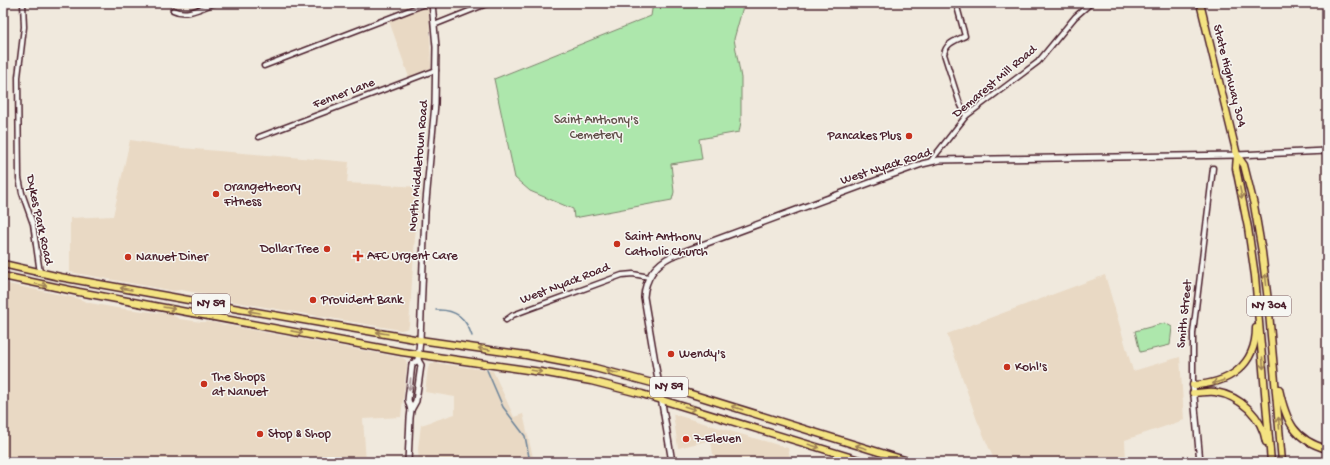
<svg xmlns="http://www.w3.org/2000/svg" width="1330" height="465" viewBox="0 0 1330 465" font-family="'Gochi Hand',sans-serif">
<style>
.built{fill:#e9d9c4}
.green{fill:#ade7ac;stroke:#7c836c}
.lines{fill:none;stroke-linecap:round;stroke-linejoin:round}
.stream{stroke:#6a8298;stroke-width:1.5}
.minor-casing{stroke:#4a1f2b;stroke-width:7}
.tertiary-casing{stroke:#4a1f2b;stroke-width:8}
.primary-casing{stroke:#4a1f2b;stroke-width:9}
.minor{stroke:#f6f6f2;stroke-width:4}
.tertiary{stroke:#f6f6f2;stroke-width:5}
.primary{stroke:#f4e382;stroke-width:6}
.oneway{stroke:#9f8156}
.oneway2{stroke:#a99598}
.poi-dot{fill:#c8321e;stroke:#f6f6f2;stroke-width:1.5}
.labels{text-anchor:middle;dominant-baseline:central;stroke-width:3;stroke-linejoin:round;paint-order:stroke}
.shield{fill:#f6f6f2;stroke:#7e6067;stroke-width:1}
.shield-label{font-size:12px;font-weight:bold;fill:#4a1f2b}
.street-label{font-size:13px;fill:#4a1f2b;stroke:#f6f6f2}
.park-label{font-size:13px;fill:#63514b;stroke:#f6f6f2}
.poi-label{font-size:13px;fill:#4a1f2b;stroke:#f6f6f2;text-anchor:start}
</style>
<rect width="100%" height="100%" fill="#f0e9dd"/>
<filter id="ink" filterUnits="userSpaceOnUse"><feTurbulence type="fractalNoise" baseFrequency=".025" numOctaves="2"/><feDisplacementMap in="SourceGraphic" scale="8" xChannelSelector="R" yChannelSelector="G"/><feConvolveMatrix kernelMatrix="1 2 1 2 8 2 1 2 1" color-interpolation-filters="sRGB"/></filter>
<g filter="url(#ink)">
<g class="built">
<path d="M429 5 431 68 409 77 389 21Z"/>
<path d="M130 140 182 148 349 162 347 183 421 187 415 237 409 326 406 329 401 330 224 300 203 294 181 290 174 291 70 272V218L113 216Z"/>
<path d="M1105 275 1133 371 1180 357 1184 420 1125 440 1126 462H995L977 420 947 334Z"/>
<path d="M3 283 76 298 90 303 117 308 170 314 180 319 201 322H209L403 358 406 360 407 364 401 417 363 419 366 462H3Z"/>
<path d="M436 363 493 371 514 417 523 414 534 462H419L418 448 421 425 455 414V397L425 392 428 368 431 364Z"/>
<path d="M673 414 788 448 791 462H714L711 440 678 448Z"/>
</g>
<g class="green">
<path d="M653 3H744L734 39 741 78V122L739 132 699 139 702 159 671 164 674 192 672 200 574 218 573 209 530 191 515 178 494 79 651 16Z"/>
<path d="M1165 323 1172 327 1170 345 1140 352 1135 331Z"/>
</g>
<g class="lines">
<g class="stream">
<path d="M436 310C456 309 466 318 472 336"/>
<path d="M487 370 503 407 525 436 530 462"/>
</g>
<g class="minor-casing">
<g id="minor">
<path d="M23 3 24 27 18 77 19 178 22 193 33 224 40 273"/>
<path d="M956 3 965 36C955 41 946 43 944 54L959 101 966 116"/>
<path d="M173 10C187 17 201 8 215 3"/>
<path d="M434 25 489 3"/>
<path d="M264 66 428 3"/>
<path d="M259 137 436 70"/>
<path d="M930 162 966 116 1038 62 1075 17 1091 3"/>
<path d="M506 320 513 315 529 309 622 275 633 274 649 277"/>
<path d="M1193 385V333L1213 168"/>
</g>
</g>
<g class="tertiary-casing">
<g id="tertiary">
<path d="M1193 385 1200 462"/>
<path d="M411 410 408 400 412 364 418 360 420 340 425 212 435 104 436 47 432 3"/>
<path d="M408 462 410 418 411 410 416 401 421 365 418 360"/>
<path d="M672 462 644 297C645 279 655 264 672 256L883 178 922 164 939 160 1237 155 1327 151"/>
</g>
</g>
<g class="primary-casing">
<g id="primary">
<path d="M1200 3 1237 155 1244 165 1254 205 1262 252 1268 301 1282 462"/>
<path d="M1237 155 1236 168 1248 228 1255 276 1271 462"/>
<path d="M3 264 60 277 239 309 420 340 526 355 595 368 675 389 911 462"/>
<path d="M3 276 79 292 402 352 541 372 591 381 642 394 866 462"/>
<path d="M1193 385C1228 384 1256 366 1256 328"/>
<path d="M1279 389C1286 421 1294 440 1327 449"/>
<path d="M1193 393C1200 393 1208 391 1215 392 1241 396 1262 417 1266 442"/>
</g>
</g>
<use href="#minor" class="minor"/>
<use href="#tertiary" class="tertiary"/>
<use href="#primary" class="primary"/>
</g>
<defs><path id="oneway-shaft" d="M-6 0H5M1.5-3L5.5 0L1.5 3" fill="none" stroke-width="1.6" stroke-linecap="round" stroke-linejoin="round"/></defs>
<g class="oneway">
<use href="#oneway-shaft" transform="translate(1241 193) rotate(78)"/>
<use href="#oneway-shaft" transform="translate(1266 280) rotate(-96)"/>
<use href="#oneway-shaft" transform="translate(41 285) rotate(12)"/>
<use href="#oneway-shaft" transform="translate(126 289) rotate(-170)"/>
<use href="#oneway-shaft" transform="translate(169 308) rotate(10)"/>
<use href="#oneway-shaft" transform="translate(254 312) rotate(-170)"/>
<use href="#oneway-shaft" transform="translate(297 332) rotate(11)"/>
<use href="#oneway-shaft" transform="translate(382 333) rotate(-170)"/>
<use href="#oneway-shaft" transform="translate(484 349) rotate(-172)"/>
<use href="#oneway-shaft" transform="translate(1263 363) rotate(85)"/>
<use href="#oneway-shaft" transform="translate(536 371) rotate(9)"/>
<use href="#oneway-shaft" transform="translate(612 372) rotate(-167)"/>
<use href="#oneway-shaft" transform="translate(1218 382) rotate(162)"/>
<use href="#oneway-shaft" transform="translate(690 408) rotate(17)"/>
<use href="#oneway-shaft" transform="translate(737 408) rotate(-162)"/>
<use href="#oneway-shaft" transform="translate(1279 423) rotate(-95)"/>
<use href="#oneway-shaft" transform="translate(814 446) rotate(17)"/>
<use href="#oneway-shaft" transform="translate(861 447) rotate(-163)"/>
</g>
<use class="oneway2" href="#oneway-shaft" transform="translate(410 384) rotate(96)"/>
</g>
<g class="poi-dot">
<circle cx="909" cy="136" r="4"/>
<circle cx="216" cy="194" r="4"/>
<circle cx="617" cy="244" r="4"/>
<circle cx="327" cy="249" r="4"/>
<path d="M356 250h4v4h4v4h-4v4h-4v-4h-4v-4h4z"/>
<circle cx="128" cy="257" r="4"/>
<circle cx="313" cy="300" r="4"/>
<circle cx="671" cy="354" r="4"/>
<circle cx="1007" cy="367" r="4"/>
<circle cx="204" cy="384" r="4"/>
<circle cx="260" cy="434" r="4"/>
<circle cx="686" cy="439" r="4"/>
</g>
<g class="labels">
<g class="shield">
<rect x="192" y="294" width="38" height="20" rx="3"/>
<rect x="1247" y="296" width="44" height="20" rx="3"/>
<rect x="650" y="377" width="38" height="20" rx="3"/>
</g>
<g class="shield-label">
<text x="211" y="304">NY 59</text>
<text x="1269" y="306">NY 304</text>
<text x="669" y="387">NY 59</text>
</g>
<g class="street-label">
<text transform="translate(1229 76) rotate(76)">State Highway 304</text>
<text transform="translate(995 82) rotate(-40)">Demarest Mill Road</text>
<text transform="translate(344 94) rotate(-21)">Fenner Lane</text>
<text transform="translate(419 166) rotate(-85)">North Middletown Road</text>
<text transform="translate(886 167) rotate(-18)">West Nyack Road</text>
<text transform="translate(39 220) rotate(78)">Dykes Park Road</text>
<text transform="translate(565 284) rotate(-21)">West Nyack Road</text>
<text transform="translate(1185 314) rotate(-84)">Smith Street</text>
</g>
<g class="park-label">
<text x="596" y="120">Saint Anthony's<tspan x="596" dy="15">Cemetery</tspan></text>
</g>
<g class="poi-label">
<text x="901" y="136" text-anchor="end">Pancakes Plus</text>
<text x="224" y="187">Orangetheory<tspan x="224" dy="15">Fitness</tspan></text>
<text x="625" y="237">Saint Anthony<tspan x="625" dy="15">Catholic Church</tspan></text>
<text x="319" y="249" text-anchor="end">Dollar Tree</text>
<text x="367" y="256">AFC Urgent Care</text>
<text x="136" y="257">Nanuet Diner</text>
<text x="321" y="300">Provident Bank</text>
<text x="679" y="354">Wendy's</text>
<text x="1015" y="367">Kohl's</text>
<text x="212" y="377">The Shops<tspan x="212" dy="15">at Nanuet</tspan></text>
<text x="268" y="434">Stop &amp; Shop</text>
<text x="694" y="439">7-Eleven</text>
</g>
</g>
<rect width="1330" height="465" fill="none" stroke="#f6f6f2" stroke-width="16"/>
<rect x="8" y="8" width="1314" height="449" fill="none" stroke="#4a1f2b" stroke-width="1.5" filter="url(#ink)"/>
</svg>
